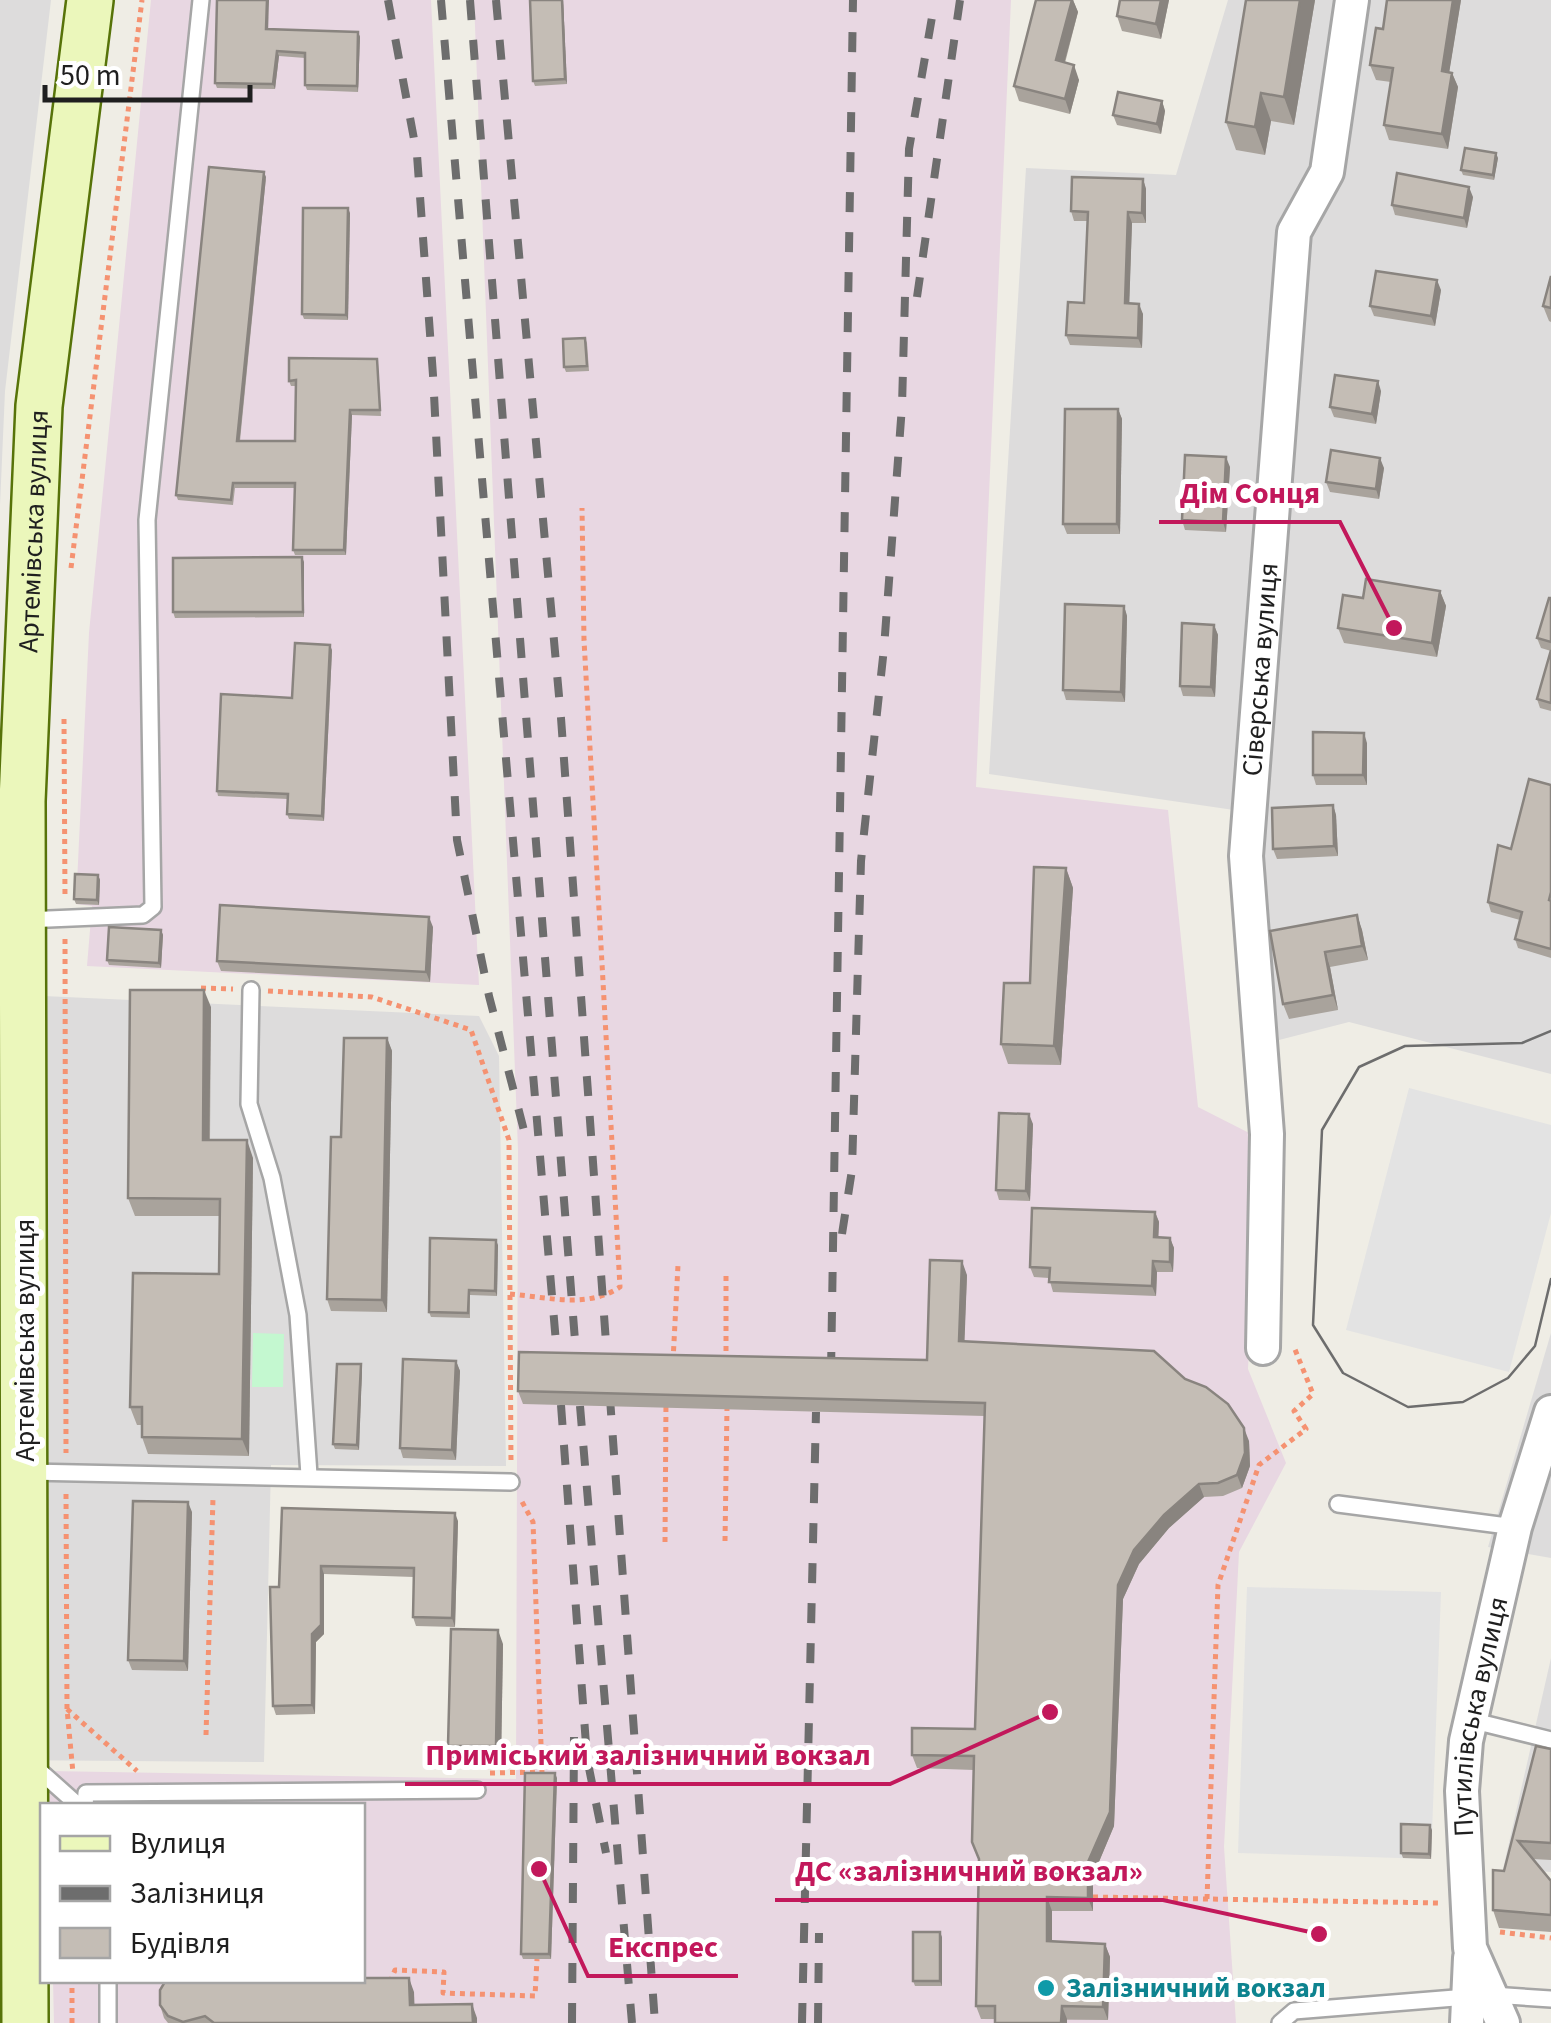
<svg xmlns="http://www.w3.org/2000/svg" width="1551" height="2023" viewBox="0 0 1551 2023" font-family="'Source Sans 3',sans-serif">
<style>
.residential{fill:#dddcdc}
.industrial{fill:#e8d7e2}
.park{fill:#c4f8d0}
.parking{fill:#e3e3e3}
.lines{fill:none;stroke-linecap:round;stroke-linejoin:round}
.service-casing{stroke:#a6a6a6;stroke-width:20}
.minor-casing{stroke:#a6a6a6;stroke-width:38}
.secondary-casing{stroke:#577309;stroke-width:50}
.path{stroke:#f59271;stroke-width:5;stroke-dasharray:5 5;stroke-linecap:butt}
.service{stroke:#fff;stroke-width:15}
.minor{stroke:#fff;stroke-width:32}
.secondary{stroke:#ebf7bb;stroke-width:45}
.tram{stroke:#6d6d6d;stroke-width:2.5}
.rail{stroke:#6d6d6d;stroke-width:8;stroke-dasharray:20 20;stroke-linecap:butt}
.wall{fill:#a9a39c}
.shaded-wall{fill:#89847f}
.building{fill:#c4bdb5;stroke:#89847f;stroke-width:2.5}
.culture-dot{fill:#0f9aa8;stroke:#fff;stroke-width:4}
.labels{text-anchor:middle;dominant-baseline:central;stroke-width:10;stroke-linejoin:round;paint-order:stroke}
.street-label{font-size:28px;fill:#1f1f1f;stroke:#fff}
.culture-label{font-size:28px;font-weight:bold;fill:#0d838f;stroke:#fff;text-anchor:start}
.leader{fill:none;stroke:#c2185b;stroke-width:4}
.callout-dot{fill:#c2185b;stroke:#fff;stroke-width:4}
.callout-label{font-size:30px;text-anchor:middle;font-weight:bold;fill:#c2185b;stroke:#fff;stroke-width:10;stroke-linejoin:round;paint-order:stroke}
</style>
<rect width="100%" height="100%" fill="#efede5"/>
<g class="residential">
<path d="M0 0H51L5 391 0 505Z"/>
<path d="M1228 0H1551V1074L1349 1022 1279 1040 1259 876 1261 814 989 774 1026 168 1176 175Z"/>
<path d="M0 994 479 1016 499 1056 506 1466 271 1465 264 1762 0 1760Z"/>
<path d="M1551 1333V1558L1488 1547Z"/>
<path d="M1551 1658V1872L1503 1869Z"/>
</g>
<g class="industrial">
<path d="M151 0H431L479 985 87 966 92 906 76 904 89 633Z"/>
<path d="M474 0H1011L976 787 1168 810 1198 1107 1259 1138 1248 1369 1286 1463 1239 1552 1224 1847 1236 2023H54L53 1981 362 1980V1806L49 1805 48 1771 516 1779 518 1150Z"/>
</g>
<path class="park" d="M253 1333 284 1334 283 1387H252Z"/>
<g class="parking">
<path d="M1409 1088 1551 1125V1213L1509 1372 1346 1330Z"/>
<path d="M1247 1587 1441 1592 1431 1859 1238 1853Z"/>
</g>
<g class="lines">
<g class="service-casing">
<g id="service">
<path d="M25 920 143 915 153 907 147 520 201 0"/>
<path d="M251 990 249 1104 272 1178 298 1315 309 1475"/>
<path d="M29 1472 511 1482"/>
<path d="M1338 1504 1515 1527"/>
<path d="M1470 1720 1551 1740"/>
<path d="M33 1765 79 1806"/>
<path d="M85 1806 86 1793 477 1790"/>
<path d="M108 2023V1980"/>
<path d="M1280 2023 1294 2011 1492 1995 1551 1999"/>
</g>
</g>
<g class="minor-casing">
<g id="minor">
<path id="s1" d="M1263 1348 1267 1134 1246 856 1294 232 1327 172 1352 0"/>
<path d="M1467 2023 1470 1958"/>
<path id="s2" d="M1503 2023 1470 1948 1462 1791 1466 1741 1515 1527 1551 1412"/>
</g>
</g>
<g class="secondary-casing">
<g id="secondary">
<path id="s3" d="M25 2023 22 801 39 406 90 0"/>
</g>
</g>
<g class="path">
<path d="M71 568 142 0"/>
<path d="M64 719 65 898"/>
<path d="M65 939 66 1453"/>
<path d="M201 988 233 989"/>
<path d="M268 991 372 997 471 1030 509 1140 511 1465"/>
<path d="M726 1276V1363"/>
<path d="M510 1294C547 1297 587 1309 620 1287L584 640 582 508"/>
<path d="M673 1361 678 1265"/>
<path d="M66 1494 67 1709 73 1773"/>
<path d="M725 1541 727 1407"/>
<path d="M665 1542 666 1401"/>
<path d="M67 1709 137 1771"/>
<path d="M206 1735 213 1498"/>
<path d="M490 1773 542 1772 533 1522 520 1498"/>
<path d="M1093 1897 1440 1903"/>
<path d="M1207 1899 1218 1585 1259 1465 1306 1429 1294 1411 1313 1394 1294 1347"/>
<path d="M1500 1932 1551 1938"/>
<path d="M390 1982 395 1970 444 1972 443 1993 535 1996 537 1959"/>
<path d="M72 2023V1980"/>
</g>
<use href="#service" class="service"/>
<use href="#minor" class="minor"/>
<use href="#secondary" class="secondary"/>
<path class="tram" d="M1551 1031 1522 1043 1405 1046 1359 1067 1322 1130 1313 1325 1343 1373 1408 1407 1463 1402 1508 1378 1535 1346 1551 1279"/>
<g class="rail">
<path d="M388 0 417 155 433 375 457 840 489 996 527 1142"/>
<path d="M441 0 558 1366"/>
<path d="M470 0 577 1366"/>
<path d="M496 0 561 718 655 2023"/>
<path d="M917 297 960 0"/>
<path d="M842 1234 852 1170 861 861 884 648 902 406 909 149 935 0"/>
<path d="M831 1372 853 0"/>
<path d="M561 1405 587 1758 606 1853"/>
<path d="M580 1406 632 2023"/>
<path d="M572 2023 574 1737"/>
<path d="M802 2023 816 1412"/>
<path d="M818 2023 819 1933"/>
</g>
</g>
<g class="wall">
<path d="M563 0 567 84 535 86 533 81Z"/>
<path d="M1036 0H1073L1078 12 1065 63 1079 80 1070 114 1019 101 1014 86Z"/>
<path d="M1120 0H1169L1161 39 1122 31 1117 16Z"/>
<path d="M1246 0H1315L1294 125 1271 121 1265 155 1236 150 1226 122Z"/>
<path d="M1387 0H1461L1449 72 1452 73 1458 87 1448 149 1389 140 1384 125 1391 82 1376 80 1370 65 1383 29Z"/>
<path d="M268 29 358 32 360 37 358 92 307 90 305 85V58L279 56 275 89 217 88 215 83Z"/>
<path d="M1162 101 1165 111 1161 134 1117 125 1113 115Z"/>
<path d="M1498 158 1494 180 1463 175 1461 170Z"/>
<path d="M266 177 240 441H295L296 386H291L289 381 377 359 378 364 381 416 352 415 346 555H295L293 550 295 488H235L233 505 178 500 176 495Z"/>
<path d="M1143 179 1146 189V223H1132L1129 303 1143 314 1142 348 1070 345 1066 335 1084 303 1087 221H1074L1071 211Z"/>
<path d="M1473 197 1467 228 1395 215 1392 205Z"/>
<path d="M350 213 348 320 304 319 302 314Z"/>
<path d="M1551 276V322L1549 321 1543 306Z"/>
<path d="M1441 290 1435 326 1374 316 1370 306Z"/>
<path d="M585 338 587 343 589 371 566 372 564 367Z"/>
<path d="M1381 391 1376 424 1334 417 1330 407Z"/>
<path d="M1118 409 1122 419 1120 534H1067L1063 524Z"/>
<path d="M1230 467 1226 532 1185 530 1182 520Z"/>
<path d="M1384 468 1379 499 1330 492 1326 482Z"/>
<path d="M304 562V617L175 618 173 612Z"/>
<path d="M1440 591 1446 606 1437 657 1344 643 1338 628 1363 598Z"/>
<path d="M1551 598V711L1540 708 1537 699 1551 651 1541 648 1537 638Z"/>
<path d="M1124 606 1127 616 1125 702 1066 700 1063 690Z"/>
<path d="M1214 625 1218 635 1215 697 1183 696 1180 686Z"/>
<path d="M332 650 324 821 289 819 287 814 288 799 218 796 217 791Z"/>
<path d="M1367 743V785H1316L1313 775Z"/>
<path d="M1551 785V958L1518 948 1515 939 1520 920 1491 912 1488 902 1511 849Z"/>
<path d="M1333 805 1336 815 1338 856 1277 859 1273 849Z"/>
<path d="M1066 868 1073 888 1061 1065 1008 1064 1001 1044 1030 983Z"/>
<path d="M98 875 100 880 99 905 76 904 74 899Z"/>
<path d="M1357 915 1362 930 1368 960 1330 967 1338 1010 1289 1019 1283 1004Z"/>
<path d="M433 927 430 982 221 971 217 961Z"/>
<path d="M161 930 163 935 161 968 109 965 107 960Z"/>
<path d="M211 1007 210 1140 253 1158 249 1456 148 1454 142 1437V1425H137L130 1407 219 1274 220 1216H135L128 1198Z"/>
<path d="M387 1038 392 1051 387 1312 331 1311 327 1299 341 1137Z"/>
<path d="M1033 1124 1030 1201 999 1200 996 1190Z"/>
<path d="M1155 1212 1159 1222 1158 1237 1170 1238 1174 1248 1173 1272H1157L1156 1296 1053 1292 1049 1278 1034 1277 1030 1267Z"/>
<path d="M498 1245 497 1296 470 1295V1318L431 1317 429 1312Z"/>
<path d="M967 1275 964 1341 1249 1441 1250 1466 1242 1488 1223 1496 1204 1497 1169 1528 1139 1564 1123 1599 1114 1826 1093 1876V1911H1052V1941L1105 1944 1110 1957 1108 2020 981 2019 976 2006 979 1861 972 1842 974 1770 917 1768 912 1755 975 1729 985 1416 523 1404 518 1391 927 1360Z"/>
<path d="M456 1361 460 1371 456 1460 403 1458 400 1448Z"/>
<path d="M362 1369 359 1450 335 1449 333 1444Z"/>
<path d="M282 1508 458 1521 455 1627 416 1626 413 1617 414 1577 324 1574V1634L316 1642 315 1714 276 1715 273 1706 279 1587Z"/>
<path d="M192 1512 188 1671 132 1670 128 1660Z"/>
<path d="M503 1644 501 1761H454L448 1746Z"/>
<path d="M1551 1749V1860L1533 1859 1551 1881V1932L1499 1928 1493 1910 1504 1871Z"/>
<path d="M557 1778 551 1959H523L521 1954Z"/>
<path d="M1432 1830 1431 1859 1403 1858 1401 1853Z"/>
<path d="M942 1937V1986H915L913 1981Z"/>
<path d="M414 1992V2005L477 2018V2023H168L164 2018 160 2005Z"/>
</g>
<g class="shaded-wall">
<path d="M267 0H269L268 34 266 29Z"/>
<path d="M562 0H563L567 84 565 79Z"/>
<path d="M1072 0H1073L1078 12 1061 75 1056 60Z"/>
<path d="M1161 0H1169L1161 39 1156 24Z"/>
<path d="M1300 0H1315L1294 125 1284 97Z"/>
<path d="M1453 0H1461L1447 86 1442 71Z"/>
<path d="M358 32 360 37 358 92 357 86Z"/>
<path d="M277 51 279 56 275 89 273 84Z"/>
<path d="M1074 65 1079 80 1070 114 1065 99Z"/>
<path d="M1452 73 1458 87 1448 149 1442 134Z"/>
<path d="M1261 93 1271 121 1265 155 1255 127Z"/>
<path d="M1162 101 1165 111 1161 134 1157 124Z"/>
<path d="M1496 153 1498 158 1494 180 1493 175Z"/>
<path d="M264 172 266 177 239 446 237 441Z"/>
<path d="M1143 179 1146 189V223L1142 213Z"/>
<path d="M1469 187 1473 197 1467 228 1464 218Z"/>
<path d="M348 208 350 213 348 320 346 315Z"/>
<path d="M1128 212 1132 223 1129 313 1125 303Z"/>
<path d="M1437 280 1441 290 1435 326 1431 316Z"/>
<path d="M1139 304 1143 314 1142 348 1138 338Z"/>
<path d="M1378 381 1381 391 1376 424 1372 414Z"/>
<path d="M1118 409 1122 419 1120 534 1117 524Z"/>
<path d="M350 410 352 415 346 555 344 550Z"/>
<path d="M1226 457 1230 467 1226 532 1223 522Z"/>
<path d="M1380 458 1384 468 1379 499 1376 489Z"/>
<path d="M302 557 304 562V617L303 612Z"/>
<path d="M1440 591 1446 606 1437 657 1432 643Z"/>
<path d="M1124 606 1127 616 1125 702 1121 692Z"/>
<path d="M1214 625 1218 635 1215 697 1211 687Z"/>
<path d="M330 645 332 650 324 821 322 816Z"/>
<path d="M1364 733 1367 743V785L1363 775Z"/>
<path d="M1333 805 1336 815 1338 856 1334 846Z"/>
<path d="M1066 868 1073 888 1061 1065 1054 1046Z"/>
<path d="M98 875 100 880 99 905 97 900Z"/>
<path d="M1357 915 1362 930 1368 960 1362 946Z"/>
<path d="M429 917 433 927 430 982 426 972Z"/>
<path d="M161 930 163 935 161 968 159 963Z"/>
<path d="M1325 952 1330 967 1338 1010 1333 995Z"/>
<path d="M204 990 211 1007 209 1157 203 1140Z"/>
<path d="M387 1038 392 1051 387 1312 382 1300Z"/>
<path d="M1029 1114 1033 1124 1030 1201 1026 1191Z"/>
<path d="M247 1140 253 1158 249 1456 242 1439Z"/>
<path d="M1155 1212 1159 1222 1158 1247 1154 1237Z"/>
<path d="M1170 1238 1174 1248 1173 1272 1170 1262Z"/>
<path d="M496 1240 498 1245 497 1296 495 1291Z"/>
<path d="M962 1261 967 1275 964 1355 959 1341Z"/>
<path d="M1153 1261 1157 1272 1156 1296 1152 1286Z"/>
<path d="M456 1361 460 1371 456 1460 452 1450Z"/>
<path d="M361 1364 362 1369 359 1450 357 1445Z"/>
<path d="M1244 1428 1249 1441 1250 1466 1242 1488 1237 1475Z"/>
<path d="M1199 1484 1204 1497 1169 1528 1139 1564 1123 1599 1114 1826 1093 1876V1911L1088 1898V1862L1118 1585 1134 1550 1164 1515Z"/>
<path d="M188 1502 192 1512 188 1671 184 1661Z"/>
<path d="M455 1513 458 1521 455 1627 452 1618Z"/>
<path d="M321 1566 324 1574V1634L316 1642 315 1714 312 1705V1634Z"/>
<path d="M498 1630 503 1644 501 1761 496 1746Z"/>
<path d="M555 1773 557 1778 551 1959 549 1954Z"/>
<path d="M1430 1825 1432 1830 1431 1859 1429 1854Z"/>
<path d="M1047 1897 1052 1911V1954L1047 1941Z"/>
<path d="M940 1932 942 1937V1986L940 1981Z"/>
<path d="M1105 1944 1110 1957 1108 2020 1103 2007Z"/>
<path d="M409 1978 414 1992 415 2019 410 2005Z"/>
<path d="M472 2004 477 2018V2023H473Z"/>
<path d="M1062 2006 1067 2019V2023H1061Z"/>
</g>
<g class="building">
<path d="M217 0H267L266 29 358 32 357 86 305 85V53L277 51 273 84 215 83Z"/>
<path d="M530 0H562L565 79 533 81Z"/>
<path d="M1036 0H1072L1056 60 1074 65 1065 99 1014 86Z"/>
<path d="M1120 0H1161L1156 24 1117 16Z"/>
<path d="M1246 0H1300L1284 97 1261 93 1255 127 1226 122Z"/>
<path d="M1387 0H1453L1442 71 1452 73 1442 134 1384 125 1393 68 1370 65 1376 28 1383 29Z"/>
<path d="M1118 92 1162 101 1157 124 1113 115Z"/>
<path d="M1465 148 1496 153 1493 175 1461 170Z"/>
<path d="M209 167 264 172 237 441H295L296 380 289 381V358L377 359 380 410H350L344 550H293L295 483H233L231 500 176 495Z"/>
<path d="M1397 173 1469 187 1464 218 1392 205Z"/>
<path d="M1072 177 1143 179 1142 213 1128 212 1125 303 1139 304 1138 338 1066 335 1068 302 1084 303 1088 212 1071 211Z"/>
<path d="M303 208H348L346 315 302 314Z"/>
<path d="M1376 271 1437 280 1431 316 1370 306Z"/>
<path d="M1551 276V308L1543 306Z"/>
<path d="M585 338 587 366 564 367 563 339Z"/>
<path d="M1335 375 1378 381 1372 414 1330 407Z"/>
<path d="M1065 409H1118L1117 524H1063Z"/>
<path d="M1331 450 1380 458 1376 489 1326 482Z"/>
<path d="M1185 455 1226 457 1223 522 1182 520Z"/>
<path d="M302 557 303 612H173V558Z"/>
<path d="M1366 579 1440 591 1432 643 1338 628 1343 595 1363 598Z"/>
<path d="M1549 598H1551V642L1537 638Z"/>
<path d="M1065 604 1124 606 1121 692 1063 690Z"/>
<path d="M1182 623 1214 625 1211 687 1180 686Z"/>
<path d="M295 643 330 645 322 816 287 814 288 794 217 791 221 694 292 698Z"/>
<path d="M1551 650V703L1537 699Z"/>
<path d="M1313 732 1364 733 1363 775H1313Z"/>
<path d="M1529 779 1551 785V892L1549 900 1551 901V949L1515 939 1522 912 1488 902 1498 845 1511 849Z"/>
<path d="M1333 805 1334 846 1273 849 1272 808Z"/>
<path d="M1034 867 1066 868 1054 1046 1001 1044 1004 983H1030Z"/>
<path d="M75 874 98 875 97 900 74 899Z"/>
<path d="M220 905 429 917 426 972 217 961Z"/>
<path d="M1357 915 1362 946 1325 952 1333 995 1283 1004 1270 931Z"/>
<path d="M109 927 161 930 159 963 107 960Z"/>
<path d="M130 990H204L203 1140H247L242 1439 142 1437V1407H130L133 1273 219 1274 220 1199 128 1198Z"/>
<path d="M344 1038H387L382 1300 327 1299 331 1137H341Z"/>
<path d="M999 1113 1029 1114 1026 1191 996 1190Z"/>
<path d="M1032 1208 1155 1212 1154 1237 1170 1238V1262L1153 1261 1152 1286 1049 1282 1050 1268 1030 1267Z"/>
<path d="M430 1238 496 1240 495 1291 469 1290 468 1313 429 1312Z"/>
<path d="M930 1260 962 1261 959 1341 1154 1351 1185 1379 1206 1387 1228 1404 1244 1428 1245 1453 1237 1475 1218 1483 1199 1484 1164 1515 1134 1550 1118 1585 1110 1812 1088 1862V1898L1047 1897V1941L1105 1944 1103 2007 1062 2006 1061 2023H995V2006H976L979 1859 972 1842 974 1756 912 1755V1728L975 1729 985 1403 518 1391 519 1352 927 1360Z"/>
<path d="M403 1359 456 1361 452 1450 400 1448Z"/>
<path d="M337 1364H361L357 1445 333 1444Z"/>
<path d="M133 1501 188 1502 184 1661 128 1660Z"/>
<path d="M282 1508 455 1513 452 1618 413 1617 414 1568 321 1566V1625L312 1634V1705L273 1706 270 1587H279Z"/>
<path d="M451 1629 498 1630 496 1746H448Z"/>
<path d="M1536 1746 1551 1749V1843L1518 1841 1551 1881V1915L1493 1910V1870L1504 1871Z"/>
<path d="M525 1773H555L549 1954H521Z"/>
<path d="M1401 1824 1430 1825 1429 1854 1401 1853Z"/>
<rect x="913" y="1932" width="27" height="49"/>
<path d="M362 1978H409L410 2005 472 2004 473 2023H214L205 2016 183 2022 168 2016 160 2005V1990L166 1980H362Z"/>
</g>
<circle class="culture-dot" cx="1046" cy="1988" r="10"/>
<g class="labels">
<g class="street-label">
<text stroke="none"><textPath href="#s3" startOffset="1492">Артемівська вулиця</textPath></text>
<text stroke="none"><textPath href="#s1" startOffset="680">Сіверська вулиця</textPath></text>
<text transform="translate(25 1340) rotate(-90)">Артемівська вулиця</text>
<text stroke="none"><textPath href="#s2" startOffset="315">Путилівська вулиця</textPath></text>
</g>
<g class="culture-label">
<text x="1066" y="1988">Залізничний вокзал</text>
</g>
</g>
<path class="leader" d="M1394 628L1340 522H1159M1050 1712L890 1784H405M1319 1934L1163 1900H775M539 1869L588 1976H738"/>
<g class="callout-dot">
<circle cx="1394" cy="628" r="10"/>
<circle cx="1050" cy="1712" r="10"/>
<circle cx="1319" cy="1934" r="10"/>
<circle cx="539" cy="1869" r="10"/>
</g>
<g class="callout-label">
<text x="1250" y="503">Дім Сонця</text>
<text x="648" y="1765">Приміський залізничний вокзал</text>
<text x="969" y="1881">ДС «залізничний вокзал»</text>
<text x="663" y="1957">Експрес</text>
</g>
<rect x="40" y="1803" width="325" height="180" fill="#ffffff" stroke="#a5a5a5" stroke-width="2.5"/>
<rect x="60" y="1836" width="50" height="15" fill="#ebf7bb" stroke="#a5a5a5" stroke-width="2.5"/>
<text x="130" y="1853" font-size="30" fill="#1f1f1f">Вулиця</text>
<rect x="60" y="1886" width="50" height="15" fill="#6d6d6d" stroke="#a5a5a5" stroke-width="2.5"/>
<text x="130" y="1903" font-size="30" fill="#1f1f1f">Залізниця</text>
<rect x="60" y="1928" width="50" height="30" fill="#c4bdb5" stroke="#a5a5a5" stroke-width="2.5"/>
<text x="130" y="1953" font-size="30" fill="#1f1f1f">Будівля</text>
<path d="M45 85v15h205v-15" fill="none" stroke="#1f1f1f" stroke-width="5"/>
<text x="60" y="85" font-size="30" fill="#1f1f1f" stroke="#ffffff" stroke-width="8" paint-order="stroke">50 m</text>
</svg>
